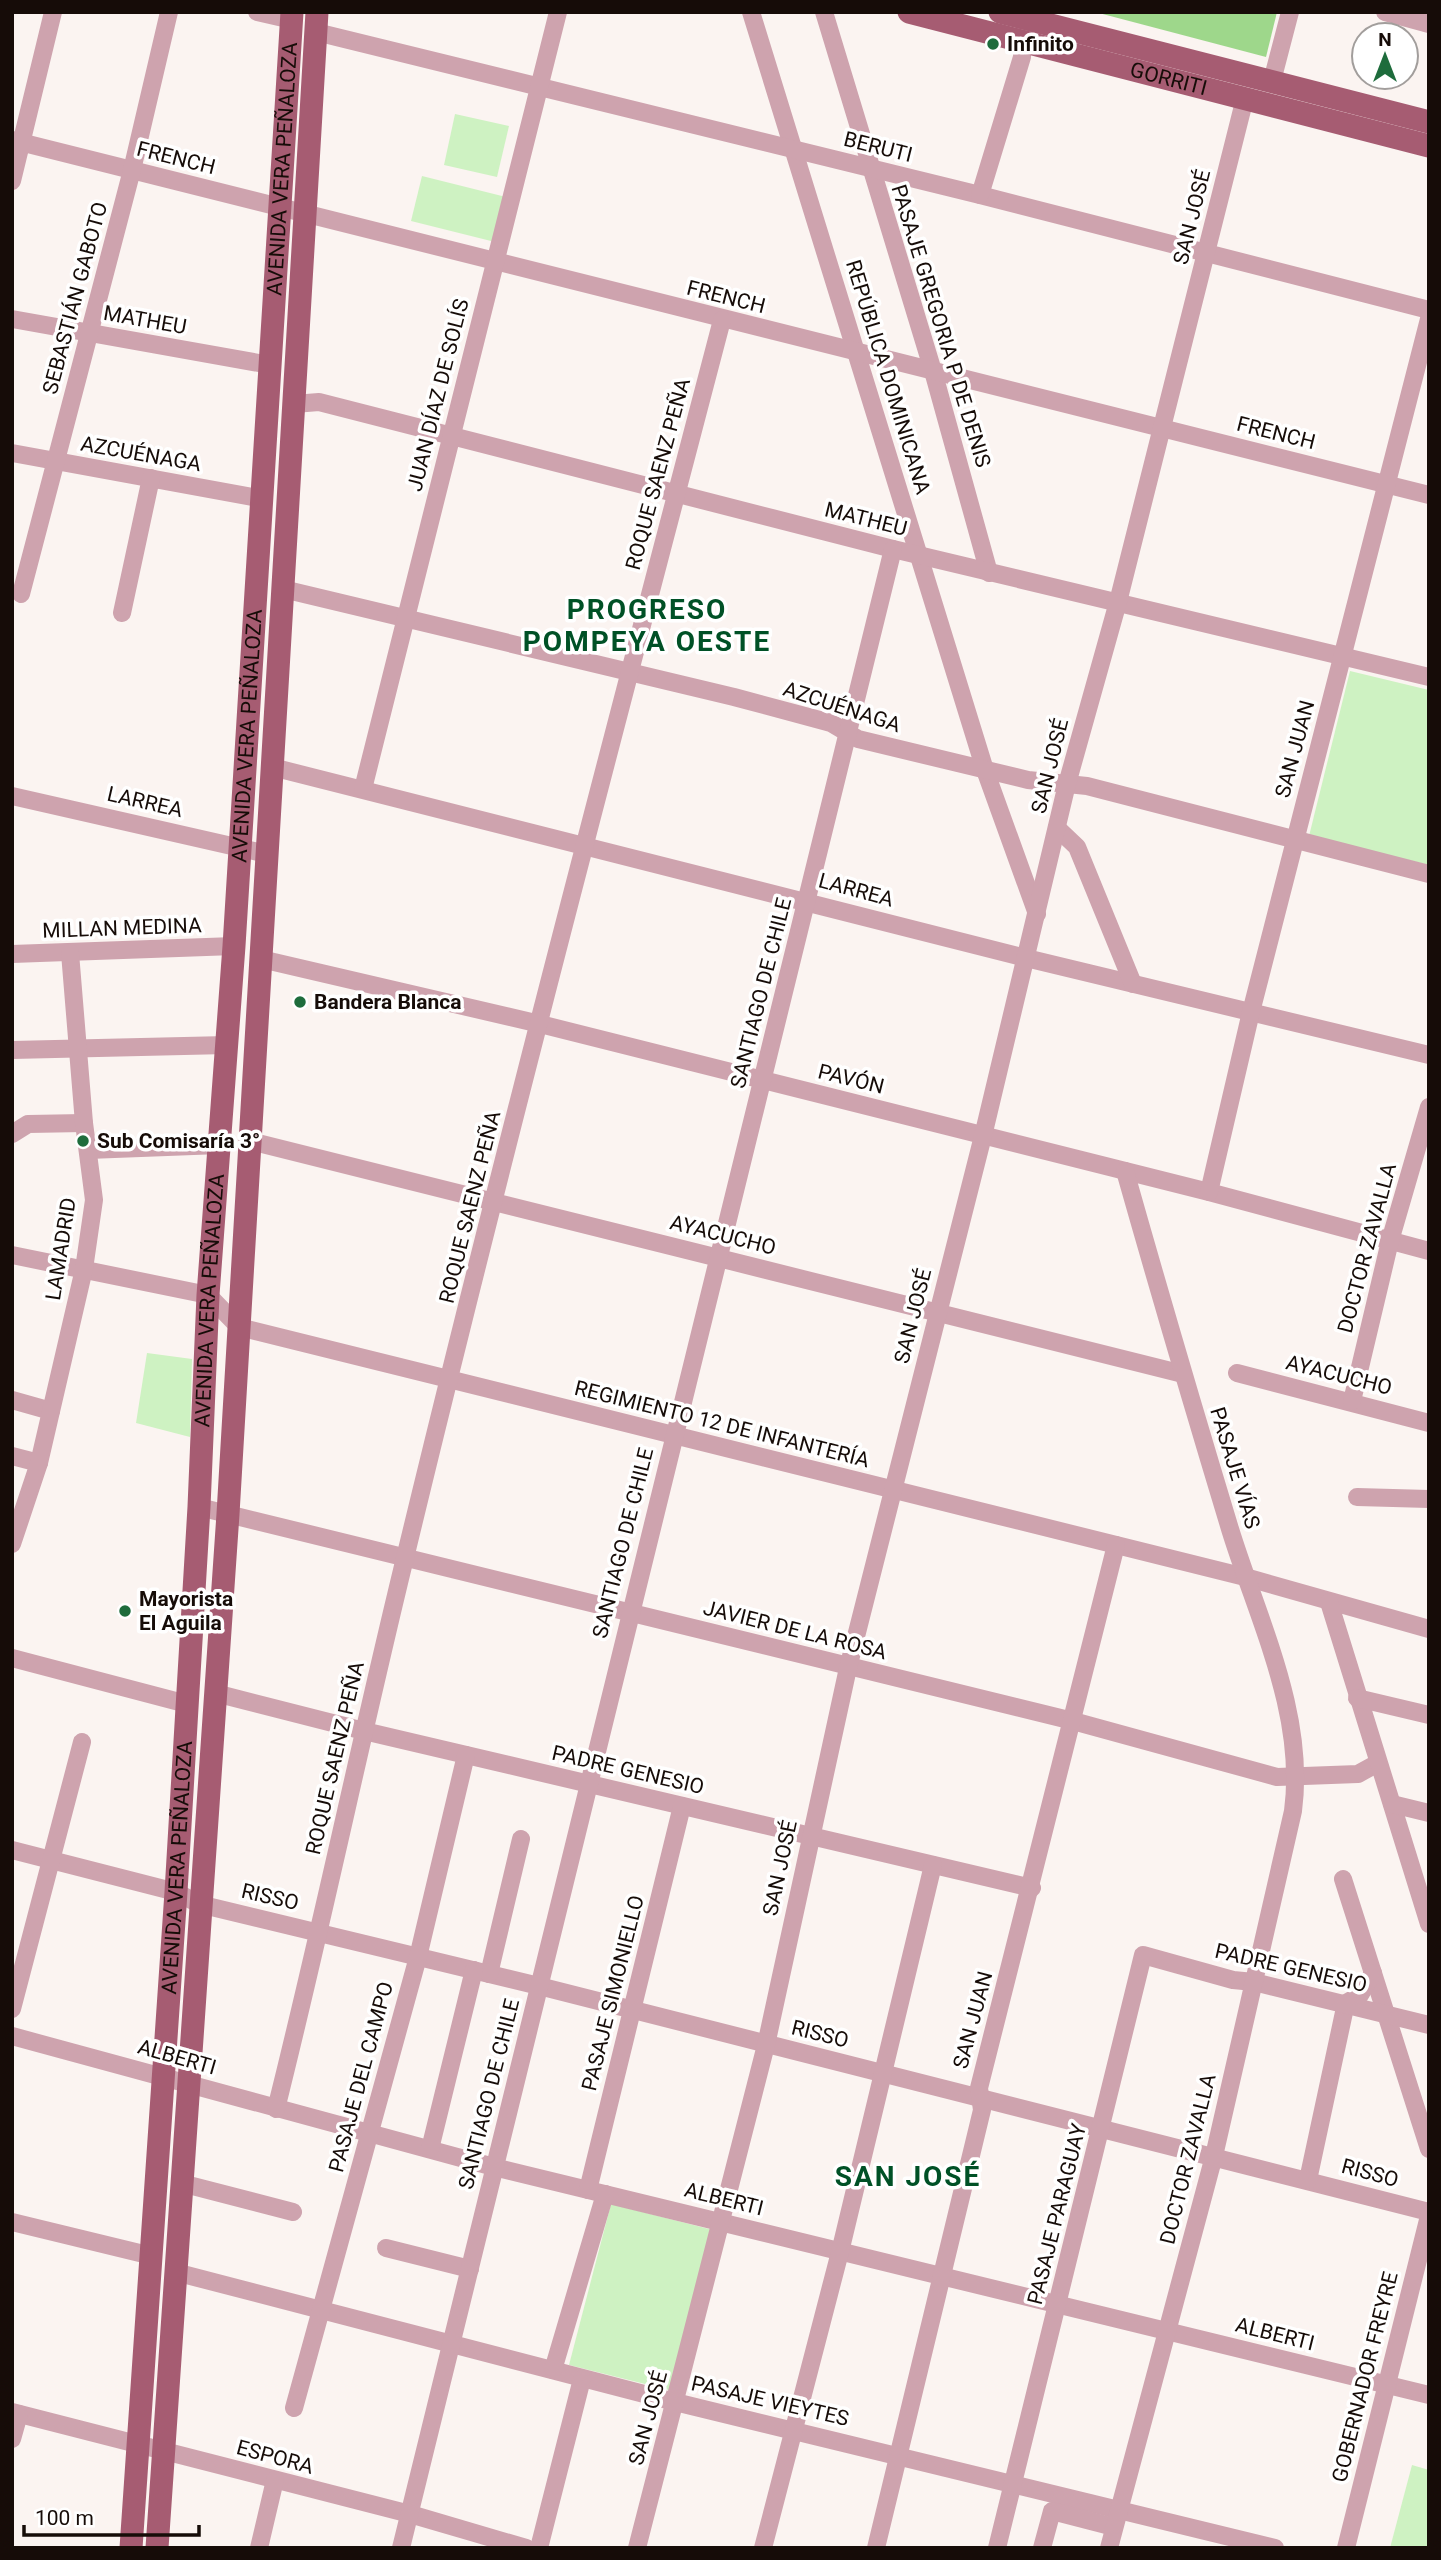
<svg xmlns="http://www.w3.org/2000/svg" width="1441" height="2560" viewBox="0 0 1441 2560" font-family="Roboto,sans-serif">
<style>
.green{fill:#cef2c2}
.forest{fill:#9ed78b}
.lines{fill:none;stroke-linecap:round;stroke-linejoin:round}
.minor{stroke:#cea3ae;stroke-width:18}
.major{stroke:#a65c72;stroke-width:23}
.poi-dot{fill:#1e6c3c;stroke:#fff;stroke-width:2.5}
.labels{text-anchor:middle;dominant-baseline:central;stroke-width:7;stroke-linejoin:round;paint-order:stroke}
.poi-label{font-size:21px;font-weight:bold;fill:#160c08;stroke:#fff;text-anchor:start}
.street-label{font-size:21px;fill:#160c08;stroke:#fff}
.district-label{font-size:28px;font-weight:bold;letter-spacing:2px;fill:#005126;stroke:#fff}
</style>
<rect width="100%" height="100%" fill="#fbf4f1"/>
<g class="green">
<path d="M455 114 509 126 497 177 444 165Z"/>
<path d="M422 176 506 197 495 242 411 221Z"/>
<path d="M1350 671 1429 690V865L1309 836Z"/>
<path d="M147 1353 192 1359 190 1437 136 1423Z"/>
<path d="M611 2204 713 2230 669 2390 569 2365Z"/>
<path d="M1412 2465 1429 2470V2548H1390Z"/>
</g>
<path class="forest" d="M1095 12H1277L1266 57Z"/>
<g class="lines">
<g class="minor">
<path d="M257 12 292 20"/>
<path d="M751 12 985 770 1037 914"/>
<path d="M824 12 933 371 989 573"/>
<path d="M1385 12 1429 24"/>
<path d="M316 32 980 195 1429 310"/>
<path d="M1272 81 1290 12"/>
<path d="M12 140 1429 495"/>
<path d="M12 181 53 12"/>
<path d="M980 195 1022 57 1023 32"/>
<path d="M12 319 270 365"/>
<path d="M294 404 319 402 893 549 1429 677"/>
<path d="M12 453 263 499"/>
<path d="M283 589 734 697 831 723 858 739 1028 780 1087 786 1429 874"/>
<path d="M21 594 132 170 169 12"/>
<path d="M122 613 151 478"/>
<path d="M272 767 1026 958 1429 1055"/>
<path d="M363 789 558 12"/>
<path d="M12 796 267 854"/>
<path d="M1057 828 1077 847 1133 984"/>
<path d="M12 954 234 946"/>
<path d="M261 959 540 1024 1209 1192 1429 1251"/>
<path d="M12 1050 227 1045"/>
<path d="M12 1134 28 1124 84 1123"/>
<path d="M250 1141 1183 1374"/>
<path d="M88 1150 220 1145"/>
<path d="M1209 1192 1251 1012 1429 319"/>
<path d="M12 1255 208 1295 239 1327 1245 1577 1429 1629"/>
<path d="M1237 1373 1429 1423"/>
<path d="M12 1400 51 1411"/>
<path d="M1352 1401 1390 1241 1429 1107"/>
<path d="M12 1456 39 1463"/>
<path d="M1357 1497 1429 1499"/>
<path d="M199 1507 1073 1721 1277 1777 1358 1774 1378 1763"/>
<path d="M12 1544 39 1463 84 1269 94 1200 84 1123 70 953"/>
<path d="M1329 1602 1429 1924"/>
<path d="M12 1658 187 1704"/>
<path d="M215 1693 364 1731 1032 1888"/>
<path d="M1357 1698 1429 1715"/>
<path d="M1392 1804 1429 1813"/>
<path d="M12 1850 176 1892 199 1904 539 1986 1429 2212"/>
<path d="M1343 1879 1429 2149"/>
<path d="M489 1974 521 1839"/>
<path d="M12 2009 82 1742"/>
<path d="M12 2036 494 2167 1429 2395"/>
<path d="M276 2109C322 1926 360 1742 405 1558 505 1144 614 732 722 320"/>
<path d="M430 2149 474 1970"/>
<path d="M1308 2180 1346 2003 1360 1995 1373 1973"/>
<path d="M181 2183 293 2212"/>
<path d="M588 2190 682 1806"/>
<path d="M12 2222 152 2256"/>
<path d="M386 2248 470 2269"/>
<path d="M175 2272 675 2402 1275 2548"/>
<path d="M553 2370 605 2194"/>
<path d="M294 2408 418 1957 466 1755"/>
<path d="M12 2412 410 2514 526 2548"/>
<path d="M12 2439 19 2414"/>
<path d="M259 2548 275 2480"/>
<path d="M401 2548 893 549"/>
<path d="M539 2548 582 2379"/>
<path d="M637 2548 766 2045 848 1668 983 1136 1067 784 1118 602 1245 98"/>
<path d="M763 2548 840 2252 933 1865"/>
<path d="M876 2548 982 2110 979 2088 1116 1545"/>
<path d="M997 2548 1143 1955 1233 1980 1254 1982 1429 2025"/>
<path d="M1042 2548 1052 2511 1114 2527"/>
<path d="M1109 2548 1214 2156 1293 1811C1306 1714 1258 1620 1230 1529 1194 1410 1159 1291 1125 1171"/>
<path d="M1346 2548 1429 2216"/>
</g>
<g class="major">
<path id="s1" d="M909 12 1429 146"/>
<path d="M1000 12 1429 122"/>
<path id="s2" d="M131 2548 176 1892 199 1507 208 1295 234 946 292 12"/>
<path d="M157 2548 228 1514 317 12"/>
</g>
</g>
<g class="poi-dot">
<circle cx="993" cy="44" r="7"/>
<circle cx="300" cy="1002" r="7"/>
<circle cx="83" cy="1141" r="7"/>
<circle cx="125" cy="1611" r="7"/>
</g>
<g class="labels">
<g class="poi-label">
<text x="1007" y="44">Infinito</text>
<text x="314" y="1002">Bandera Blanca</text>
<text x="97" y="1141">Sub Comisaría 3°</text>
<text x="139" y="1599">Mayorista<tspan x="139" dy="24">El Aguila</tspan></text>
</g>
<g class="street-label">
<text stroke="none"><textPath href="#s1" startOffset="268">GORRITI</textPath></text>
<text transform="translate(878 147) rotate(14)">BERUTI</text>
<text transform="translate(176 158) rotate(14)">FRENCH</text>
<text stroke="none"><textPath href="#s2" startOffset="2384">AVENIDA VERA PEÑALOZA</textPath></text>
<text transform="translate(1192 217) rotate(-76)">SAN JOSÉ</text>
<text transform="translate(726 297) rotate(14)">FRENCH</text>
<text transform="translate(75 298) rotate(-75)">SEBASTIÁN GABOTO</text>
<text transform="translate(145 320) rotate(10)">MATHEU</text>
<text transform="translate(941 326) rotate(73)">PASAJE GREGORIA P DE DENIS</text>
<text transform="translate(888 377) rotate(73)">REPÚBLICA DOMINICANA</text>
<text transform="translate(438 395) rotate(-76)">JUAN DÍAZ DE SOLÍS</text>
<text transform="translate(1276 433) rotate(14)">FRENCH</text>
<text transform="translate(141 454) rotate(10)">AZCUÉNAGA</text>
<text transform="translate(658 474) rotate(-75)">ROQUE SAENZ PEÑA</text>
<text transform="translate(866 519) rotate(14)">MATHEU</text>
<text transform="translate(842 707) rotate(18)">AZCUÉNAGA</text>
<text stroke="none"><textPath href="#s2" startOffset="1816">AVENIDA VERA PEÑALOZA</textPath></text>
<text transform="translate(1295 749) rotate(-75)">SAN JUAN</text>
<text transform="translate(1050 766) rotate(-76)">SAN JOSÉ</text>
<text transform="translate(145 802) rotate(13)">LARREA</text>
<text transform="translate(856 890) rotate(15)">LARREA</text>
<text transform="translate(122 928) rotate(-2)">MILLAN MEDINA</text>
<text transform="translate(761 993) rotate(-76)">SANTIAGO DE CHILE</text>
<text transform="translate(851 1079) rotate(14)">PAVÓN</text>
<text transform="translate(470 1207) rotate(-76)">ROQUE SAENZ PEÑA</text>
<text transform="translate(723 1235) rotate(14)">AYACUCHO</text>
<text transform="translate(1367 1248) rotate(-75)">DOCTOR ZAVALLA</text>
<text transform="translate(61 1249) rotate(-81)">LAMADRID</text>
<text stroke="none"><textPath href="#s2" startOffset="1250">AVENIDA VERA PEÑALOZA</textPath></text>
<text transform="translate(913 1316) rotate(-76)">SAN JOSÉ</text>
<text transform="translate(1339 1375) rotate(14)">AYACUCHO</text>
<text transform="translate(722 1424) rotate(14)">REGIMIENTO 12 DE INFANTERÍA</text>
<text transform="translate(1235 1468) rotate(73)">PASAJE VÍAS</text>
<text transform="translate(623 1543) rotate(-76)">SANTIAGO DE CHILE</text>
<text transform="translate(795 1630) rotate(14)">JAVIER DE LA ROSA</text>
<text transform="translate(335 1758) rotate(-77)">ROQUE SAENZ PEÑA</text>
<text transform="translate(628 1770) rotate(13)">PADRE GENESIO</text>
<text stroke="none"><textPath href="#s2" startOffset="682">AVENIDA VERA PEÑALOZA</textPath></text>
<text transform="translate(780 1868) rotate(-78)">SAN JOSÉ</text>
<text transform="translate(270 1897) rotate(13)">RISSO</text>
<text transform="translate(1291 1968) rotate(13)">PADRE GENESIO</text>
<text transform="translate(613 1993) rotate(-76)">PASAJE SIMONIELLO</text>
<text transform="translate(973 2020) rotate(-75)">SAN JUAN</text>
<text transform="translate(820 2034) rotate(14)">RISSO</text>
<text transform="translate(177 2057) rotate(16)">ALBERTI</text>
<text transform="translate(361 2077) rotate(-75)">PASAJE DEL CAMPO</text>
<text transform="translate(489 2094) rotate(-76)">SANTIAGO DE CHILE</text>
<text transform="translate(1188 2159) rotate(-76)">DOCTOR ZAVALLA</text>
<text transform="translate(1370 2173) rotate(15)">RISSO</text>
<text transform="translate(724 2199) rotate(14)">ALBERTI</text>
<text transform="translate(1057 2214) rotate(-76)">PASAJE PARAGUAY</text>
<text transform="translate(1275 2334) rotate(14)">ALBERTI</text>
<text transform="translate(1365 2377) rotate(-76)">GOBERNADOR FREYRE</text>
<text transform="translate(770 2401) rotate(13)">PASAJE VIEYTES</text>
<text transform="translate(648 2418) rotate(-75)">SAN JOSÉ</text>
<text transform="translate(275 2457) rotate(15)">ESPORA</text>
</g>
<g class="district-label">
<text x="647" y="609">PROGRESO<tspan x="647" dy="32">POMPEYA OESTE</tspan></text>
<text x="908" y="2176">SAN JOSÉ</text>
</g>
</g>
<rect width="1441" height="2560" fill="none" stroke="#160c08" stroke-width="28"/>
<g transform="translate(1385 56)"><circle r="33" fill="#ffffff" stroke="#a29e9c" stroke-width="2"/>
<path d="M0-5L12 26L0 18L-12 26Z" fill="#1e6c3c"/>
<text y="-10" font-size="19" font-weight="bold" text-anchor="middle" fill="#160c08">N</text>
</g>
<path d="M24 2525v10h175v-10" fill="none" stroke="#160c08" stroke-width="3.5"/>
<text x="35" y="2525" font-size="21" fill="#160c08" stroke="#ffffff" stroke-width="5" paint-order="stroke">100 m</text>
</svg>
